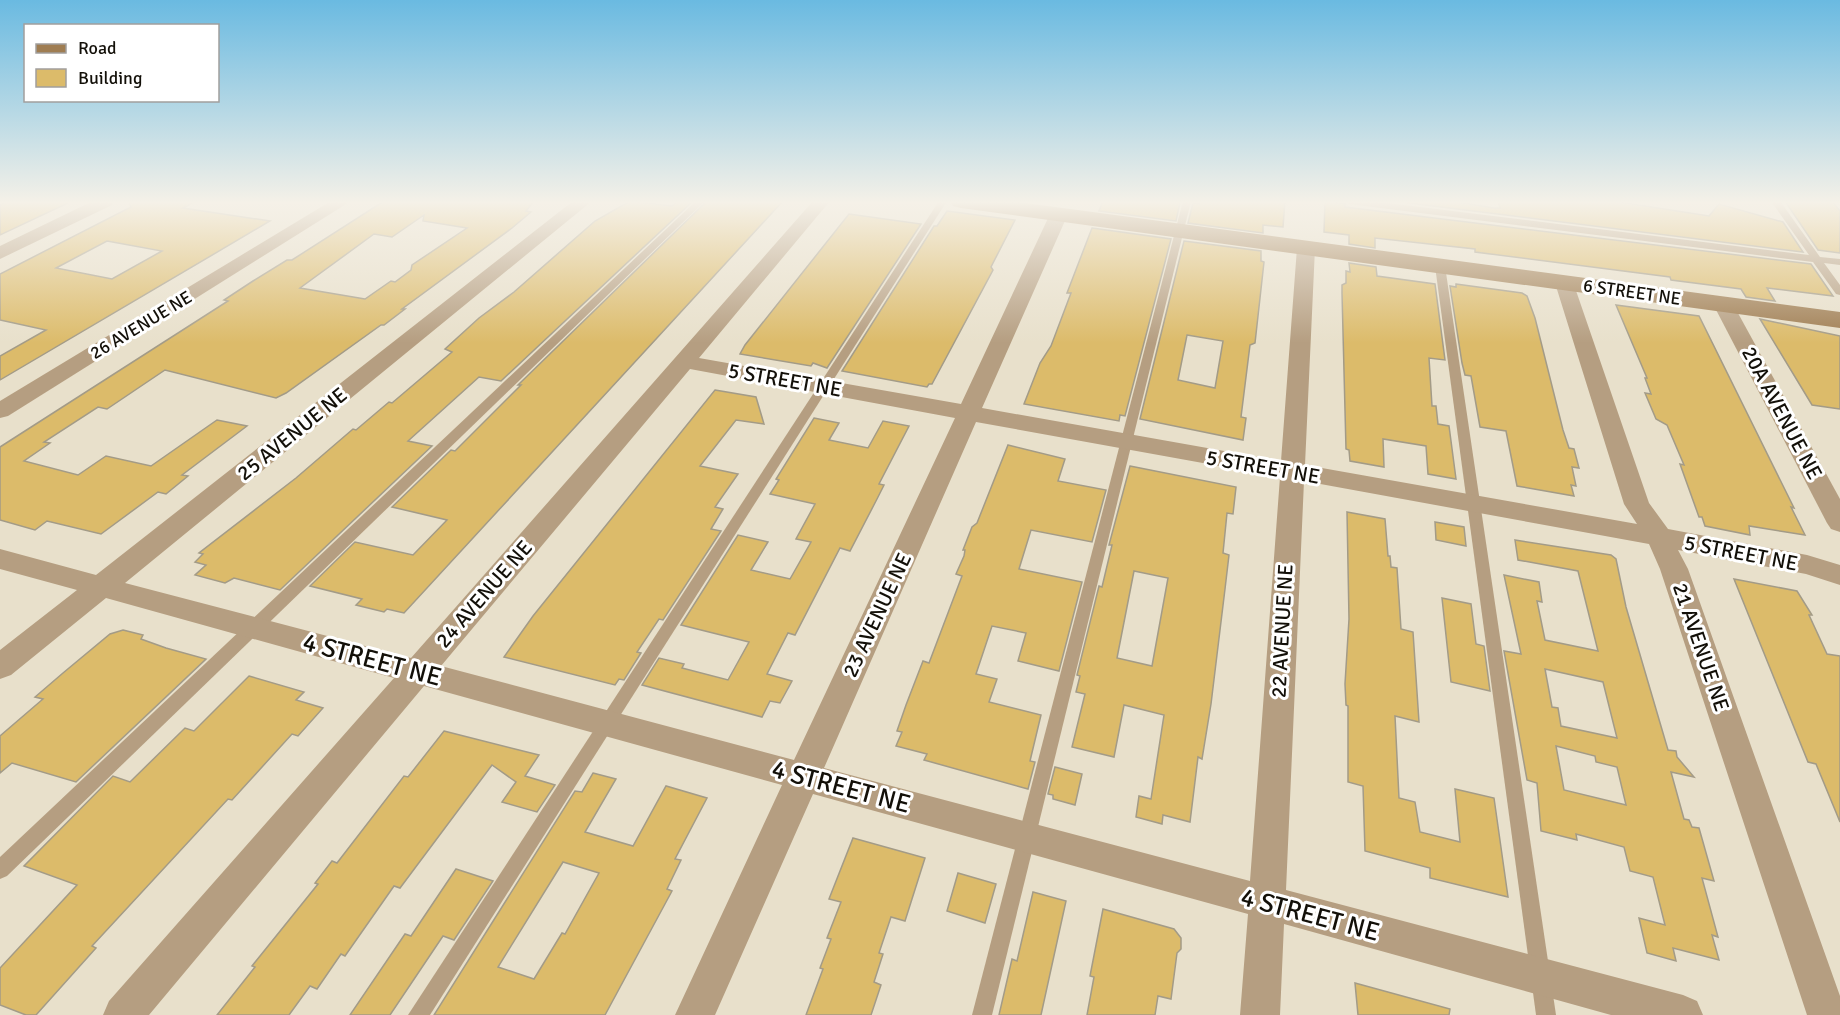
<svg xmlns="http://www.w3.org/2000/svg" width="1840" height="1015" viewBox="0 0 1840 1015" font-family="Signika,sans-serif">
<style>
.building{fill:#dcbb6a;stroke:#a39b87;stroke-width:1.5;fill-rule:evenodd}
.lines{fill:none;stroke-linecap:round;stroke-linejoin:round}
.lane{fill:#b59e81;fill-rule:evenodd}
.street{fill:#b59e81;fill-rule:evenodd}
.secondary{fill:#9f7d52;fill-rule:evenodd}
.labels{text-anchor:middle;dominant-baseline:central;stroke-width:6;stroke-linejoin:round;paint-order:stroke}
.far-street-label{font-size:18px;fill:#131009;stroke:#fff}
.street-label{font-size:21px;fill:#131009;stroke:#fff}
.near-street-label{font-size:26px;fill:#131009;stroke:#fff}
</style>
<rect width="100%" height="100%" fill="#e8e0cb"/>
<g class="building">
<path d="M9 201H72L0 235V205Z"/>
<path d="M128 201H196L183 208 270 221 0 380V356L46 330 0 320V274L131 207ZM107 241 162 251 112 279 56 268Z"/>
<path d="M384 201H534L526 211 531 212 512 228 402 309H405L384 325H381L286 393 276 398 165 370 107 409 98 407 44 442 50 443 24 461 78 475 106 456 151 466 217 420 247 426 182 475 188 476 166 494 158 492 101 534 47 521 35 530 0 520V447L228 301 224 300 253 281 287 260H292ZM424 215 423 221 467 228 412 265 411 270 395 282 391 281 365 299 300 288 374 234 392 237Z"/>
<path d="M630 201 672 206 678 201H693L501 381 479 377 408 441 432 446 280 590 234 578 225 583 195 575 206 565 195 562 203 554 199 553 296 478 353 429 356 430 389 402 392 403 452 352 445 349 479 318 514 292 595 221Z"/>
<path d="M707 201H783L404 613 387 609 384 612 356 605 362 599 310 586 355 542 413 555 447 520 392 507 451 450 455 451 521 385H518Z"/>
<path d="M1103 201H1174L1180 202 1176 221 1099 211Z"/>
<path d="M1199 201H1285L1283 227 1263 225V233L1188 223 1193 203 1199 204Z"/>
<path d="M1325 201 1345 204V207L1811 264 1833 296 1767 288 1775 301 1746 297 1741 289 1671 280 1670 277 1475 252V249L1375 238V248L1349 244V235L1324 232Z"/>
<path d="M1393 201H1452L1494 208H1500L1498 201H1613L1709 216 1719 204 1783 222 1803 252Z"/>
<path d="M1785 201H1832L1840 211V253L1818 250Z"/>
<path d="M947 211 1015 220 991 267 993 270 932 384H929L927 387 842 371 934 226H937Z"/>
<path d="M849 214 921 224 827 368 813 363 811 366 740 354 745 345Z"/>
<path d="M1092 228 1171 239 1125 416 1120 415 1119 421 1024 404 1040 363 1051 346 1071 293H1067Z"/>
<path d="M1184 241 1261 251V261L1264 262 1255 343 1250 345 1241 417 1246 418 1243 440 1140 419ZM1187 335 1223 341 1215 388 1178 380Z"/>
<path d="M1349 263 1376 267 1377 276 1435 284 1445 360 1429 358 1432 406H1436L1438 424 1449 426 1456 479 1428 474 1426 446 1383 439 1384 467 1350 461 1349 450 1346 449 1342 293V285L1346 283V271L1350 272Z"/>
<path d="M1456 284 1522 293 1527 296 1535 318 1563 430 1569 448 1574 449 1579 468 1572 467 1576 486 1571 485 1574 496 1517 486 1506 431 1480 427 1471 376 1465 375 1462 363 1450 286 1456 287Z"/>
<path d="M1616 305 1699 316 1794 508 1791 507 1805 535 1749 526 1750 535 1705 526 1702 517H1699L1680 464 1684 465 1667 425 1656 419 1645 393 1651 394 1645 378H1647Z"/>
<path d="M1760 319 1840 336V409L1812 405Z"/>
<path d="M715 390 756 397 764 424 736 420 700 466 738 474 715 507 723 509 711 529 721 531 663 620 659 619 637 652 641 653 624 680 619 679 615 685 504 657 533 616Z"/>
<path d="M814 418 839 423 829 440 868 448 883 421 909 426 879 484 884 485 877 499 850 551 840 548 795 635 788 633 767 674 792 681 780 703 770 701 762 717 642 685 659 658 684 664 682 668 728 680 749 642 681 625 738 535 768 542 751 570 790 579 811 542 796 539 815 504 770 494 779 480 776 479Z"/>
<path d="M1008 445 1065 459 1058 481 1106 490 1092 542 1031 530 1019 569 1082 582 1059 671 1018 661 1026 633 992 626 976 674 997 679 989 702 1041 715 1030 761 1035 762 1028 789 924 760 927 754 896 746 902 732 897 731 906 705 923 661 929 663 962 576 956 574 964 556 965 550H963L972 527 977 523Z"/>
<path d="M1130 466 1236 487 1233 514 1227 513 1223 553 1229 555 1225 589 1211 704 1202 759 1198 757 1190 822 1163 815 1162 824 1136 817 1139 796 1151 799 1164 715 1124 705 1114 757 1072 747 1085 694 1076 692 1080 676 1077 675 1099 586 1102 587 1112 545H1109ZM1134 571 1168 578 1152 666 1117 658Z"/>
<path d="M1347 512 1385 519 1388 556H1390L1391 567 1397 568 1401 629 1413 632 1419 722 1395 716 1399 798 1415 802 1420 832 1460 842 1455 789 1494 798 1508 897 1430 878V868L1365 851 1363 786 1348 782V706L1346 705 1345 684 1349 619Z"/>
<path d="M1435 522 1464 527 1466 546 1436 540Z"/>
<path d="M1515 540 1611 555 1616 559 1626 607 1668 750 1676 751 1677 757 1694 777 1671 772 1684 819 1689 820 1692 827 1699 828 1714 881 1702 878 1718 937 1712 935 1719 960 1673 948 1676 961 1647 953 1639 918 1665 925 1653 877 1630 871 1624 847 1576 834 1577 840 1541 831 1537 783 1527 780 1504 651 1521 654 1504 575 1539 582 1542 602 1537 601 1545 640 1598 651 1578 571 1518 560ZM1545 669 1603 682 1617 738 1561 726 1558 708 1552 707ZM1556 746 1595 756 1596 762 1617 767 1626 805 1564 790Z"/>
<path d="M1734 579 1797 591 1812 615H1809L1827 654 1840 656V822L1816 764 1808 762Z"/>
<path d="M1442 598 1471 604 1476 644 1484 646 1490 691 1451 682Z"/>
<path d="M123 630 143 635 141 639 166 648 206 659 76 782 12 763 0 773V736L43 699 35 697 63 673 110 634Z"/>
<path d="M249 676 304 692 296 700 323 708 298 736 292 734 232 800 228 799 92 946 96 948 36 1015H26L0 1005V968L77 885 24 866 113 776 130 782 185 728 194 731Z"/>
<path d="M444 731 539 755 525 776 555 785 537 812 502 802 516 782 492 765 400 888 394 886 345 956 341 954 317 989 310 986 289 1015H217L255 967 252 966 318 884 315 883 332 861 337 863 404 776 408 777Z"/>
<path d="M1055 767 1082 774 1075 805 1053 799V795L1048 794Z"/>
<path d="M593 773 616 779 585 832 633 846 666 786 707 798 675 859 681 860 667 889 672 891 605 1015H434L575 791 582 792ZM563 862 599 873 565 934 562 933 534 979 498 967Z"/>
<path d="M853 838 925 858 905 921 891 917 879 953 883 954 874 982 881 985 871 1015H806L823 969 820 968 831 939 827 938 841 902 829 899Z"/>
<path d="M456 869 493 881 454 940 443 936 390 1015H350L405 934 411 936Z"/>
<path d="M958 873 996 884 985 923 947 911Z"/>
<path d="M1033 892 1066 901 1041 1015H999L1012 959 1017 961Z"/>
<path d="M1103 909 1174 929 1181 938V949L1177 953 1171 999 1158 996 1155 1015H1087L1094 977 1090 976Z"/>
<path d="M1355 983 1450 1009 1449 1015H1358Z"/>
</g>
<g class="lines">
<g class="lane">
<path d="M696 201H705L7 876 0 879V857Z"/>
<path d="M939 201H947L430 1015H408Z"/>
<path d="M1183 201H1191L992 1015H972Z"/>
<path d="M1345 201H1371L1809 255 1771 201H1780L1820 257 1840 259V265L1824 263 1840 285V295L1836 294 1813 262 1349 204Z"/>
<path d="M1440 263 1445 266 1556 1015H1536L1435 266Z"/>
</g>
<g class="street">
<path d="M93 201H114L112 205 0 259V246Z"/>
<path d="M331 201H351L8 416 0 418V401Z"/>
<path d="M573 201H592L125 583 411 658 813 201H830L699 358 961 404 1050 214 1059 209 1068 214 982 408 1281 461 1297 248 1306 243 1315 248 1305 465 1637 524 1624 504 1555 283 1558 279H1572L1649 503 1668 529 1807 555 1840 565V585L1806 574 1678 550 1688 569 1840 996V1015H1807L1660 569 1649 544 1304 481 1286 890 1683 995 1697 1001 1703 1015H1611L1284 924 1280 1015H1240L1248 914 813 794 715 1015H675L782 785 424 686 149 1015H103L109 1001 394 678 106 598 11 675 0 679V650L77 590 0 569V549L96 575ZM690 369 955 418 794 760 441 666ZM976 422 1280 477 1250 881 824 768Z"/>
<path d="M1723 298 1730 300 1733 304 1840 499V532L1831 529 1827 523 1713 304 1716 300Z"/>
</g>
<path class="secondary" d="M950 201H1010L1840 312V328L961 208 953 206Z"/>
</g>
<linearGradient id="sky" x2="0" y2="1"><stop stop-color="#6abae1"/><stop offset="0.59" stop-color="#f5f1e8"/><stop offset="1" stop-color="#f5f1e8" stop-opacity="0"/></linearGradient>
<rect width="1840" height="343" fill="url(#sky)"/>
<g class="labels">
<g class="far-street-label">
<text transform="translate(1632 292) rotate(8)">6 STREET NE</text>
<text transform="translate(141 325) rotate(-31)">26 AVENUE NE</text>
</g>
<g class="street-label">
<text transform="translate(785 380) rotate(10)">5 STREET NE</text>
<text transform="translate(1782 413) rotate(62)">20A AVENUE NE</text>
<text transform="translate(292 434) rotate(-39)">25 AVENUE NE</text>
<text transform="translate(1263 467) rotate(10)">5 STREET NE</text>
<text transform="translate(1741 553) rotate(11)">5 STREET NE</text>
<text transform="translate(484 594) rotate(-49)">24 AVENUE NE</text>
<text transform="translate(877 615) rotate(-65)">23 AVENUE NE</text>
<text transform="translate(1282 631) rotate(-87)">22 AVENUE NE</text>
<text transform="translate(1701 647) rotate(71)">21 AVENUE NE</text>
</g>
<g class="near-street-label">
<text transform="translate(372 660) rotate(15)">4 STREET NE</text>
<text transform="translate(841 787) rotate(15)">4 STREET NE</text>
<text transform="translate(1310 915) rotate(15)">4 STREET NE</text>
</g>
</g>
<rect x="24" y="24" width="195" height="78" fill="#ffffff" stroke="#a19f9d" stroke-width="1.5"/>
<rect x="36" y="44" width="30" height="9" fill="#9f7d52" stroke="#a19f9d" stroke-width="1.5"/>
<text x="78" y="54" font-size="18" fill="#131009">Road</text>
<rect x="36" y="69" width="30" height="18" fill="#dcbb6a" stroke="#a19f9d" stroke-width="1.5"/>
<text x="78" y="84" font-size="18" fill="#131009">Building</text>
</svg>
